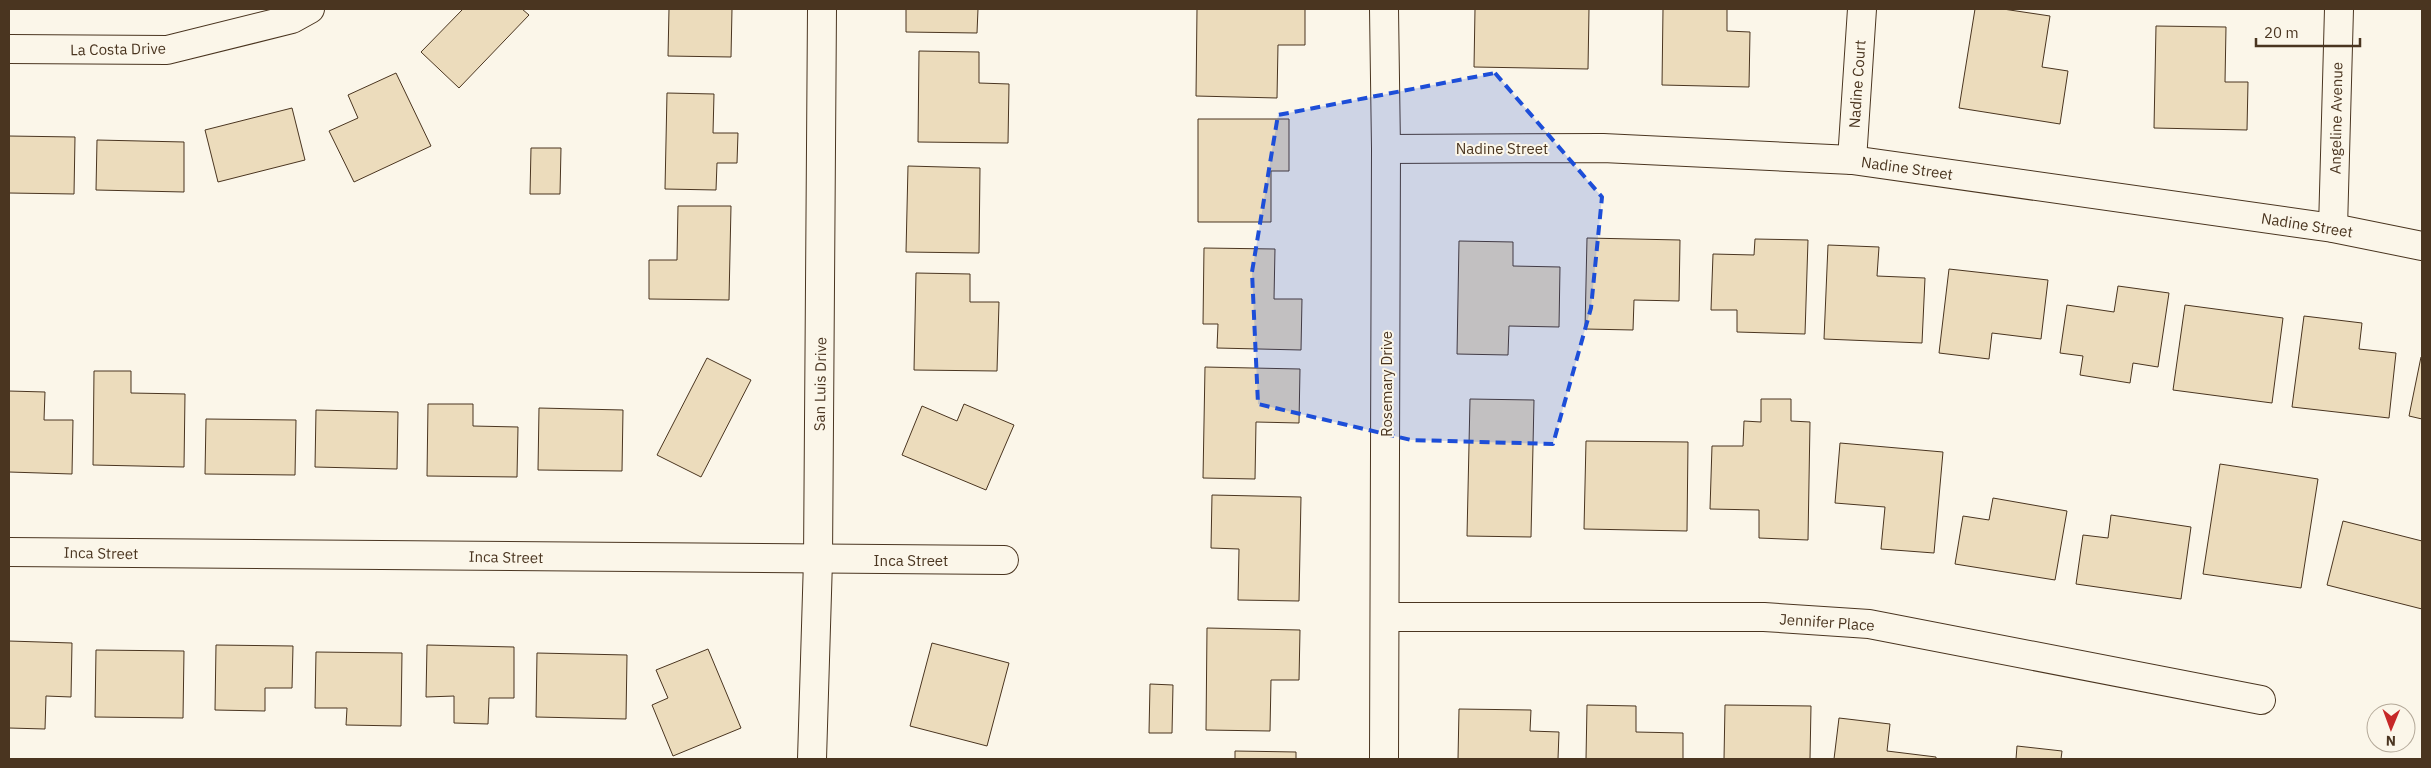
<svg xmlns="http://www.w3.org/2000/svg" width="2431" height="768" viewBox="0 0 2431 768" font-family="'IBM Plex Sans',sans-serif">
<style>
.building{fill:#ecdcbc;stroke:#4a3520}
.lines{fill:none;stroke-linecap:round;stroke-linejoin:round}
.minor-casing{stroke:#4a3520;stroke-width:30}
.minor{stroke:#fbf6e9;stroke-width:28}
.marked{fill:#1d4ed8;fill-opacity:0.2;stroke:#1d4ed8;stroke-width:4;stroke-dasharray:10 6;stroke-linejoin:round}
.labels{text-anchor:middle;dominant-baseline:central;stroke-width:4;stroke-linejoin:round;paint-order:stroke}
.street-label{font-size:15px;fill:#4a3520;stroke:#fbf6e9}
</style>
<rect width="100%" height="100%" fill="#fbf6e9"/>
<g class="building">
<path d="M463 9H522L529 15 459 88 421 52Z"/>
<path d="M669 9H732L731 57 668 56Z"/>
<path d="M906 9H978L977 33 906 32Z"/>
<path d="M1197 9H1305V45H1278L1277 98 1196 96Z"/>
<path d="M1475 9H1589L1588 69 1474 67Z"/>
<path d="M1663 9H1727V31L1750 32 1749 87 1662 85Z"/>
<path d="M1975 9H2003L2050 16 2042 67 2068 71 2060 124 1959 108Z"/>
<path d="M2156 26 2226 27 2225 82H2248L2247 130 2154 128Z"/>
<path d="M919 51 979 52V83L1009 84 1008 143 918 142Z"/>
<path d="M396 73 431 146 354 182 329 131 358 118 348 95Z"/>
<path d="M667 93 714 94 713 133H738L737 163H717L716 190 665 189Z"/>
<path d="M292 108 305 160 218 182 205 130Z"/>
<path d="M1198 119H1289V171H1271V222H1198Z"/>
<path d="M9 136 75 137 74 194 9 193Z"/>
<path d="M97 140 184 142V192L96 190Z"/>
<path d="M531 148H561L560 194H530Z"/>
<path d="M908 166 980 168 979 253 906 252Z"/>
<path d="M678 206H731L729 300 649 299V260H677Z"/>
<path d="M1587 238 1680 240 1679 301 1634 300 1633 330 1585 329Z"/>
<path d="M1755 239 1808 240 1805 334 1737 332V310H1711L1713 254 1754 255Z"/>
<path d="M1459 241 1513 242V266L1560 267 1559 327 1509 326 1508 355 1457 354Z"/>
<path d="M1828 245 1879 247 1877 276 1925 278 1922 343 1824 339Z"/>
<path d="M1204 248 1275 249 1274 299H1302L1301 350 1217 348 1218 324H1203Z"/>
<path d="M1949 269 2048 280 2041 339 1992 333 1989 359 1939 353Z"/>
<path d="M916 273 970 274V302H999L997 371 914 370Z"/>
<path d="M2118 286 2169 293 2158 367 2133 363 2130 383 2080 375 2083 356 2060 353 2067 305 2114 312Z"/>
<path d="M2185 305 2283 318 2272 403 2173 390Z"/>
<path d="M2304 316 2362 323 2359 349 2396 353 2389 418 2292 407Z"/>
<path d="M2421 357H2422V419L2409 416Z"/>
<path d="M707 358 751 380 701 477 657 455Z"/>
<path d="M1205 367 1300 369 1299 423 1256 422 1255 479 1203 478Z"/>
<path d="M94 371H131V393L185 394 184 467 93 465Z"/>
<path d="M9 391 45 392 44 420H73L72 474 9 472Z"/>
<path d="M1470 399 1534 400 1531 537 1467 536Z"/>
<path d="M1761 399H1791V421L1810 422 1808 540 1759 538V510L1710 509 1712 446H1743L1744 421 1761 422Z"/>
<path d="M428 404H473V426L518 427 517 477 427 476Z"/>
<path d="M964 404 1014 425 986 490 902 455 922 406 957 421Z"/>
<path d="M539 408 623 410 622 471 538 470Z"/>
<path d="M316 410 398 412 397 469 315 467Z"/>
<path d="M206 419 296 420 295 475 205 474Z"/>
<path d="M1586 441 1688 442 1687 531 1584 529Z"/>
<path d="M1840 443 1943 452 1934 553 1881 549 1885 507 1835 503Z"/>
<path d="M2220 464 2318 479 2301 588 2203 574Z"/>
<path d="M1212 495 1301 497 1299 601 1238 600 1239 549 1211 548Z"/>
<path d="M1993 498 2067 511 2055 580 1955 564 1963 516 1989 520Z"/>
<path d="M2111 515 2191 527 2181 599 2076 584 2083 535 2108 538Z"/>
<path d="M2343 521 2422 541V609L2327 585Z"/>
<path d="M1207 628 1300 630 1299 680H1271L1270 731 1206 730Z"/>
<path d="M9 641 72 643 71 697 46 696 45 729 9 728Z"/>
<path d="M932 643 1009 663 987 746 910 726Z"/>
<path d="M216 645 293 646 292 688H265V711L215 710Z"/>
<path d="M427 645 514 647V698H489L488 724 454 723V696L426 697Z"/>
<path d="M708 649 741 728 673 756 652 705 668 698 656 670Z"/>
<path d="M96 650 184 651 183 718 95 717Z"/>
<path d="M316 652 402 653 401 726 346 725 347 708H315Z"/>
<path d="M537 653 627 655 626 719 536 717Z"/>
<path d="M1150 684 1173 685 1172 733H1149Z"/>
<path d="M1587 705 1636 706V732L1683 733V759H1586Z"/>
<path d="M1725 705 1811 706 1810 759H1724Z"/>
<path d="M1459 709 1531 710 1530 731 1559 732 1558 759H1458Z"/>
<path d="M1839 718 1890 724 1887 751 1936 757V759H1834Z"/>
<path d="M2017 746 2062 751 2061 759H2016Z"/>
<path d="M1235 751 1296 752V759H1235Z"/>
</g>
<g class="lines">
<g class="minor-casing">
<g id="minor">
<path d="M1384 9 1386 149 1384 759"/>
<path d="M9 49 167 50 292 19 310 9"/>
<path d="M1386 149 1603 148 1852 160 2333 228 2422 246"/>
<path d="M1852 160 1862 9"/>
<path d="M2333 228 2339 9"/>
<path d="M9 552 1004 560"/>
<path d="M1386 617H1764L1869 624 2261 700"/>
<path d="M812 759 818 560 822 9"/>
</g>
</g>
<use href="#minor" class="minor"/>
</g>
<path class="marked" d="M1495 73 1602 197 1591 308 1553 444 1411 440 1258 404 1252 272 1278 115Z"/>
<g class="labels">
<g class="street-label">
<text transform="translate(118 49) rotate(-1)">La Costa Drive</text>
<text transform="translate(1857 84) rotate(-86)">Nadine Court</text>
<text transform="translate(2336 118) rotate(-89)">Angeline Avenue</text>
<text x="1502" y="148">Nadine Street</text>
<text transform="translate(1907 168) rotate(8)">Nadine Street</text>
<text transform="translate(2307 225) rotate(9)">Nadine Street</text>
<text transform="translate(820 384) rotate(-89)">San Luis Drive</text>
<text transform="translate(1386 384) rotate(-90)">Rosemary Drive</text>
<text transform="translate(101 553) rotate(1)">Inca Street</text>
<text transform="translate(506 557) rotate(1)">Inca Street</text>
<text x="911" y="560">Inca Street</text>
<text transform="translate(1827 622) rotate(4)">Jennifer Place</text>
</g>
</g>
<rect width="2431" height="768" fill="none" stroke="#4a3520" stroke-width="20"/>
<g transform="translate(2391 728) rotate(181)"><circle r="24" fill="#fbf6e9" stroke="#b4a999"/>
<path d="M0-4L9 19L0 12L-9 19Z" fill="#c62828"/>
<text y="-8" font-size="14" font-weight="bold" text-anchor="middle" fill="#4a3520">N</text>
</g>
<path d="M2256 38v8h104v-8" fill="none" stroke="#4a3520" stroke-width="2.5"/>
<text x="2264" y="38" font-size="15" fill="#4a3520" stroke="#fbf6e9" stroke-width="4" paint-order="stroke">20 m</text>
</svg>
